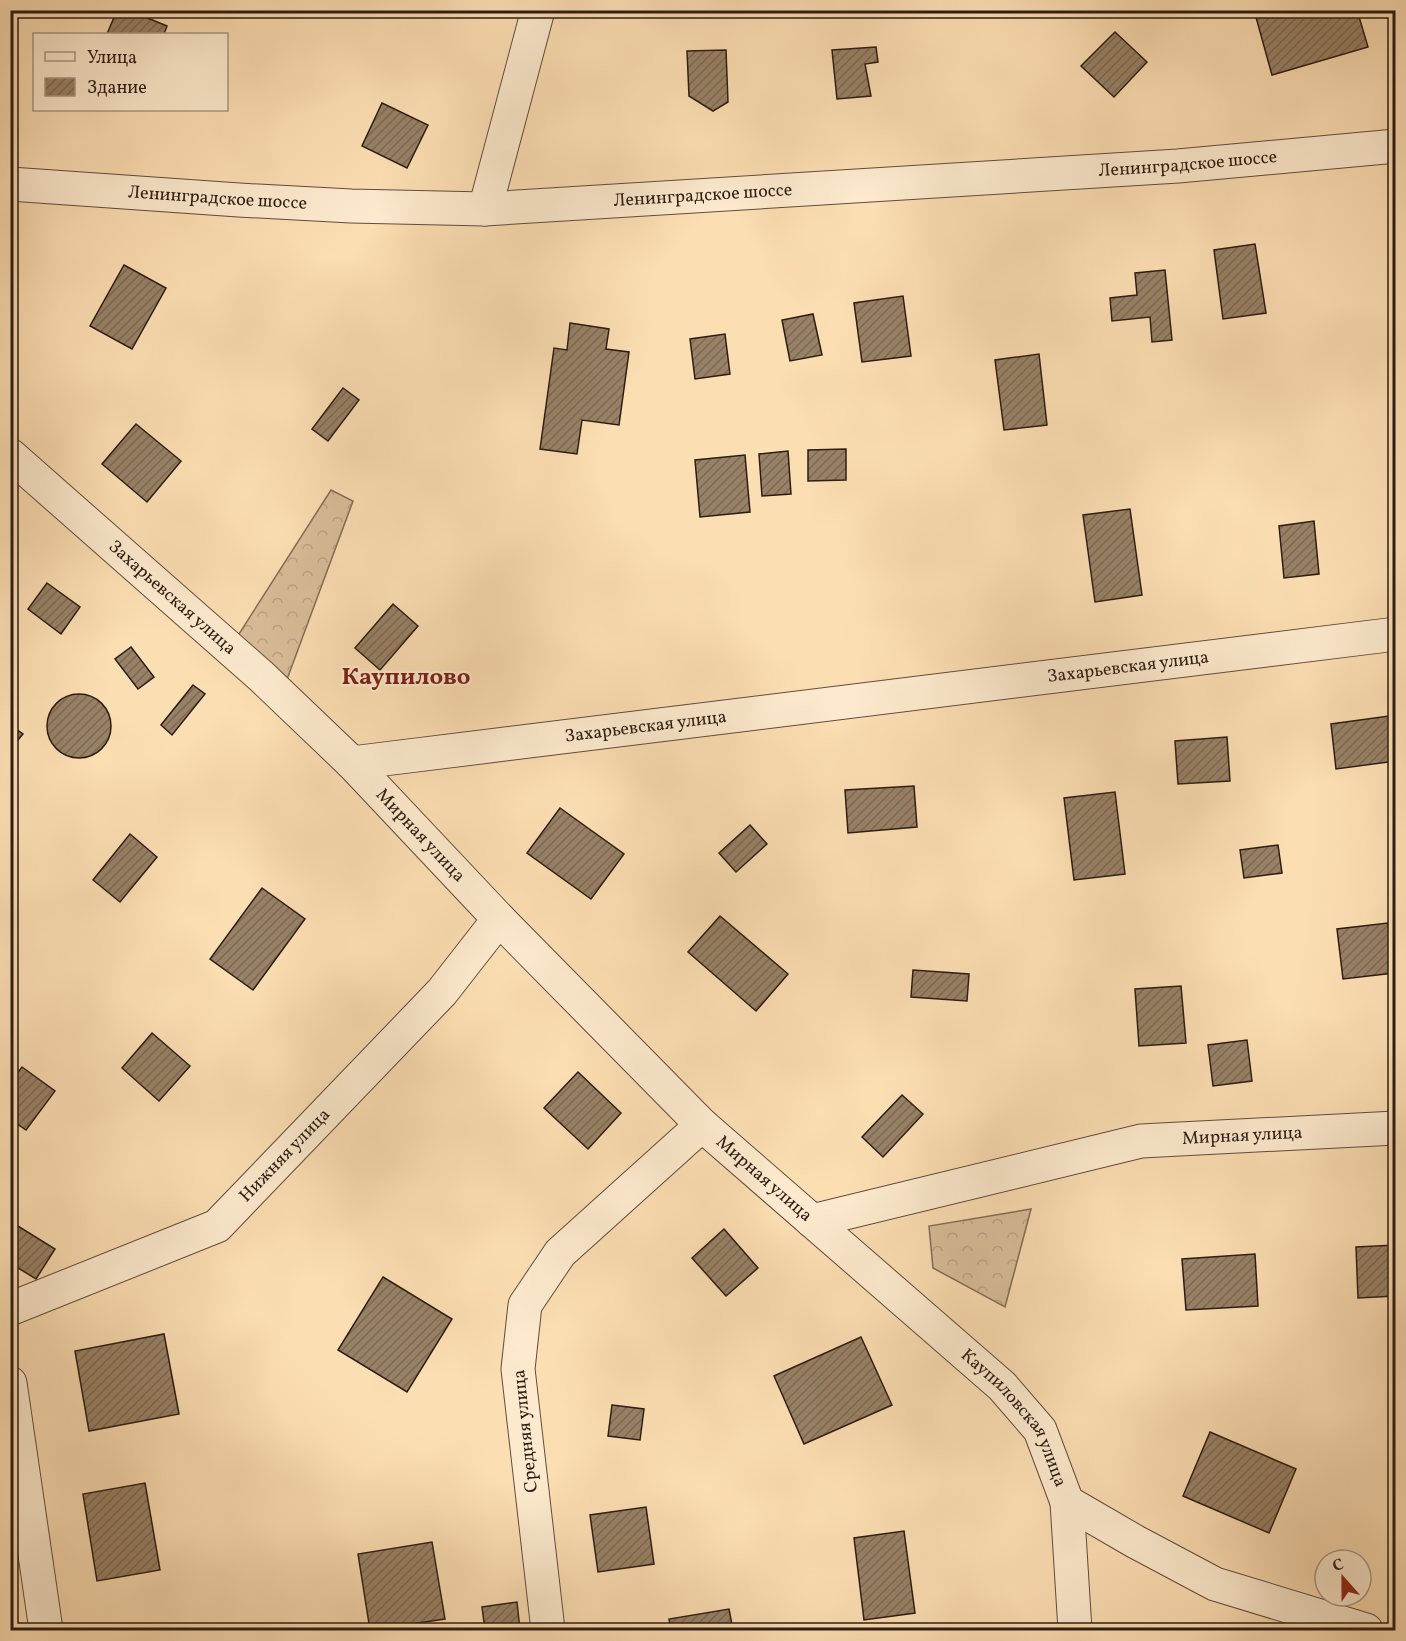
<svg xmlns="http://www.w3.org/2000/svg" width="1406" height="1641" viewBox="0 0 1406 1641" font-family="Vollkorn,serif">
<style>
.forest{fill:url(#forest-crowns);stroke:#826c56;stroke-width:1.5}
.building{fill:url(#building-hatch);stroke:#2c1c13;stroke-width:1.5}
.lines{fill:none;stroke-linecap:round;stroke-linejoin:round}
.street-casing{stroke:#604c3b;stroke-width:35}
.street{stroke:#fdeace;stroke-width:33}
.labels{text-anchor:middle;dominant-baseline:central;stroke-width:4.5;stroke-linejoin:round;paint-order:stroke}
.street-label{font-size:18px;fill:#2c1c13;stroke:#fdeace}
.district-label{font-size:24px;font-weight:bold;fill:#7a1f14;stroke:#fdeace}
</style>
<defs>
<pattern id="forest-crowns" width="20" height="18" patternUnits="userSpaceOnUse" patternTransform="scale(1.5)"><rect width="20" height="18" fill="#d9bd98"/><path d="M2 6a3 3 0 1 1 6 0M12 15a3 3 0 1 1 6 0" fill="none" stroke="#baa282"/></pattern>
<pattern id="building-hatch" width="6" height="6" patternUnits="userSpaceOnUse" patternTransform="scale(1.5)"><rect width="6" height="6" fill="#988166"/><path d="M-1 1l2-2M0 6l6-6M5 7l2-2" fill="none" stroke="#7c6953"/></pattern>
</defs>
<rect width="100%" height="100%" fill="#fcdeb3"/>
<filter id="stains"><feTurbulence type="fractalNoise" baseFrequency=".00333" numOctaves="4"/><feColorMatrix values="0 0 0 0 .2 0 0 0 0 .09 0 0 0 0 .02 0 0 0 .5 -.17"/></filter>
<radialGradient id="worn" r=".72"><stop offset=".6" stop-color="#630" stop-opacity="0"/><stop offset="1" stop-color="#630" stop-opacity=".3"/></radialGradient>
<g class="forest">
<path d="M331 490 353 501 286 682 237 637Z"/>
<path d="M1031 1209 1005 1307 933 1268 929 1226Z"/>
</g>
<g class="building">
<path d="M117 10H128L167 26 164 34H107Z"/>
<path d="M1254 10H1357L1368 47 1272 75Z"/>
<path d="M1115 32 1147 62 1114 97 1081 66Z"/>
<path d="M876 47 878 62 865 64 871 96 837 99 832 50Z"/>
<path d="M726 50 728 102 713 111 689 96 687 51Z"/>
<path d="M382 103 428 125 407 168 362 146Z"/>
<path d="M1255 244 1266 313 1223 319 1214 250Z"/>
<path d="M124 265 166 288 132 349 90 326Z"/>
<path d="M1165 270 1172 340 1152 342 1150 317 1112 321 1110 298 1137 295 1135 273Z"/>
<path d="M903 296 911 356 862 362 854 303Z"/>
<path d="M813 314 822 355 790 361 782 320Z"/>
<path d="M570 323 609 329 606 349 629 352 619 425 582 420 577 454 540 449 554 348 567 350Z"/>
<path d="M725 334 730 374 695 379 690 339Z"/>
<path d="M1039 354 1047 425 1004 430 995 360Z"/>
<path d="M343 388 359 400 328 441 312 429Z"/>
<path d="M136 424 181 461 147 502 102 464Z"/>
<path d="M846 449V480L808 481V450Z"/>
<path d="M788 451 791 494 762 496 759 454Z"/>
<path d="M745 455 750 512 700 517 695 460Z"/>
<path d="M1130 509 1142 595 1095 602 1083 515Z"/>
<path d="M1314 521 1319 574 1284 578 1279 526Z"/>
<path d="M47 583 80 607 61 634 28 609Z"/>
<path d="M393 604 418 626 380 670 355 648Z"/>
<path d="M131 647 154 677 138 689 115 659Z"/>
<path d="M193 685 205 694 172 735 161 725Z"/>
<circle cx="79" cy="726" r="32"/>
<path d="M1396 715V761L1336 769 1331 724Z"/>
<path d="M10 725 23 734 10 750Z"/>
<path d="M1227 737 1230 781 1178 784 1175 741Z"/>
<path d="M914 786 917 827 848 833 845 790Z"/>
<path d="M1115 792 1125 874 1074 880 1064 798Z"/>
<path d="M560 808 624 854 591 899 527 853Z"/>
<path d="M750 825 767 844 736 872 719 853Z"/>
<path d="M130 834 157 857 120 902 93 880Z"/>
<path d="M1278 845 1282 873 1244 878 1240 850Z"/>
<path d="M262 888 305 919 253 990 210 959Z"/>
<path d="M720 916 788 974 756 1011 688 952Z"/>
<path d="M1388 923 1394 973 1343 979 1337 929Z"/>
<path d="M913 970 969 974 967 1001 911 997Z"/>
<path d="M1181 986 1186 1043 1139 1046 1135 989Z"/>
<path d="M152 1033 190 1066 159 1101 122 1068Z"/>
<path d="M1247 1040 1252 1081 1213 1086 1208 1045Z"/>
<path d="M22 1067 55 1091 26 1130 10 1119V1083Z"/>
<path d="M578 1072 621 1113 588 1149 544 1108Z"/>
<path d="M902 1095 923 1114 883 1157 862 1137Z"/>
<path d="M13 1223 55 1249 36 1279 10 1263V1226Z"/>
<path d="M724 1229 758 1268 726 1296 692 1258Z"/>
<path d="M1396 1245V1296L1358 1298 1356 1247Z"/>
<path d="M1255 1254 1258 1306 1186 1310 1182 1259Z"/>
<path d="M383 1277 452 1319 407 1392 338 1350Z"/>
<path d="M164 1334 179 1414 89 1431 75 1351Z"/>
<path d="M861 1337 892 1405 804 1444 774 1376Z"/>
<path d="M612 1405 644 1409 640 1440 608 1436Z"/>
<path d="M1210 1432 1296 1469 1269 1533 1183 1496Z"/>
<path d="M145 1483 160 1570 97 1581 83 1494Z"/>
<path d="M646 1507 654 1564 598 1572 590 1515Z"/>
<path d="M904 1531 915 1613 864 1620 854 1538Z"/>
<path d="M432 1542 445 1619 370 1630 358 1554Z"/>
<path d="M517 1602 520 1630H485L482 1607Z"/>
<path d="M729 1609 733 1630H671L669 1619Z"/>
</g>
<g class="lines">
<g class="street-casing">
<g id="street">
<path id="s1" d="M10 184 239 200 351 206 485 209 1178 166 1396 146"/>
<path d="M485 209 538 10"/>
<path id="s2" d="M10 455 261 676 352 763 499 919 702 1125 1002 1386 1040 1430 1067 1502 1136 1542 1215 1584 1366 1630"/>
<path id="s3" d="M352 763 1396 634"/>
<path id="s4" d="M812 1221 1141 1141 1396 1128"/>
<path id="s5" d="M10 1309 217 1226 442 992 499 919"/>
<path d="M10 1383 46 1630"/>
<path d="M1067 1502 1075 1630"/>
<path d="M548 1630 518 1369 525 1305 560 1253 702 1125"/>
</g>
</g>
<use href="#street" class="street"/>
</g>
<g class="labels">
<g class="street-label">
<text stroke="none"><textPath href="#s1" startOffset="1180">Ленинградское шоссе</textPath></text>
<text stroke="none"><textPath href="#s1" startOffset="694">Ленинградское шоссе</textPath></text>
<text stroke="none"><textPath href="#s1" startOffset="208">Ленинградское шоссе</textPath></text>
<text stroke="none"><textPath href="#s2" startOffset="216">Захарьевская улица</textPath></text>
<text stroke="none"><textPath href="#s3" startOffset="782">Захарьевская улица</textPath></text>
<text stroke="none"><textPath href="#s3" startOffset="296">Захарьевская улица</textPath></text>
<text stroke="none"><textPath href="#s2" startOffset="560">Мирная улица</textPath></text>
<text stroke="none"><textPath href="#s4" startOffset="440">Мирная улица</textPath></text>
<text stroke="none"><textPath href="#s5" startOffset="321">Нижняя улица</textPath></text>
<text stroke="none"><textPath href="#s2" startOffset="1046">Мирная улица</textPath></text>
<text stroke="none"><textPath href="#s2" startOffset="1395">Каупиловская улица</textPath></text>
<text transform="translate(526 1431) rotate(-96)">Средняя улица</text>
</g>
<g class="district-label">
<text x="406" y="678">Каупилово</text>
</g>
</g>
<rect width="1406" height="1641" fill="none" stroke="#fcdeb3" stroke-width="36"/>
<rect x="12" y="12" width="1382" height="1617" fill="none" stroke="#2c1c13" stroke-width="3"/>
<rect x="18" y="18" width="1370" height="1605" fill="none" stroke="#2c1c13" stroke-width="1.5"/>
<rect x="33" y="33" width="195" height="78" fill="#fdeace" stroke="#a99883" stroke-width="1.5"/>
<rect x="45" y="52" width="30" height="9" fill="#fdeace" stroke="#a99883" stroke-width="1.5"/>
<text x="87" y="63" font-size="18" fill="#2c1c13">Улица</text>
<rect x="45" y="78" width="30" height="18" fill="url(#building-hatch)" stroke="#a99883" stroke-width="1.5"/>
<text x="87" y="93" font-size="18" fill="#2c1c13">Здание</text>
<g transform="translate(1343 1578) rotate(339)"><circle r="28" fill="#fdeace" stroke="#a99883" stroke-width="1.5"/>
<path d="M0-4.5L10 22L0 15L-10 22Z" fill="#8f2418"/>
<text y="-9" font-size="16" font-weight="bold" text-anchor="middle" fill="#2c1c13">С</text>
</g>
<rect width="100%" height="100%" filter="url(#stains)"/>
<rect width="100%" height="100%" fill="url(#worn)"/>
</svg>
